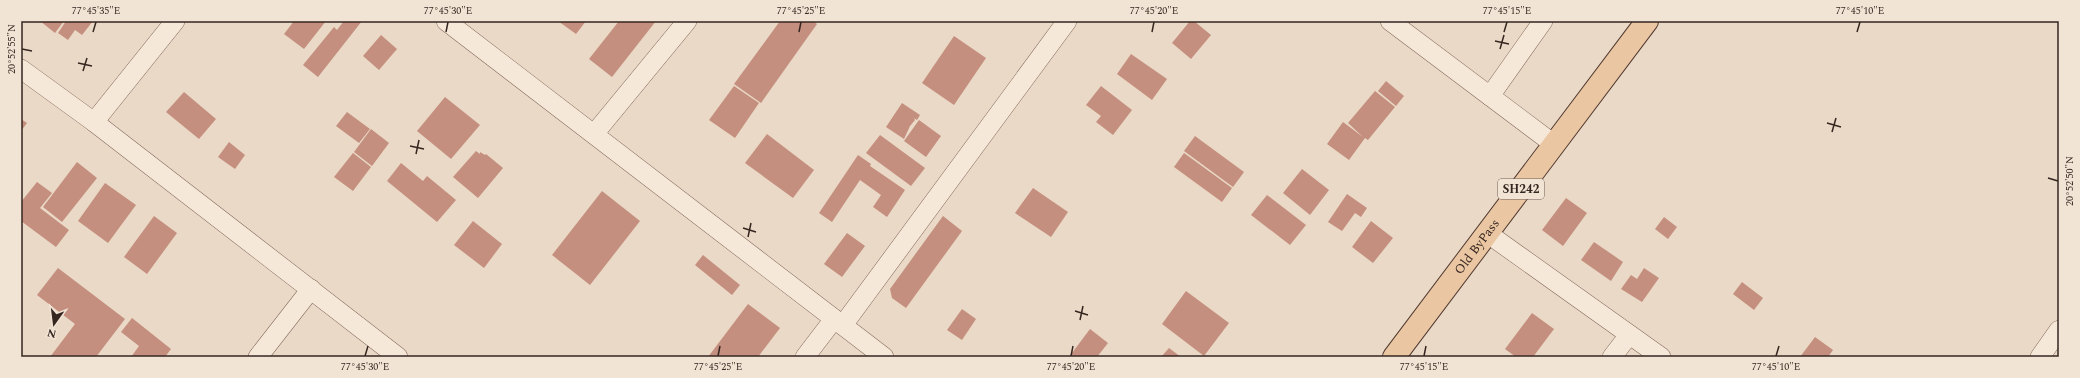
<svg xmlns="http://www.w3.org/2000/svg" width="2080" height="378" viewBox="0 0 2080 378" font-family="Spectral,serif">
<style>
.building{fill:#c58f7f}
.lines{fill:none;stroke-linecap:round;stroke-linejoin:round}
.minor-casing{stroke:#846b5d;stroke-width:20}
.major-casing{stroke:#523a31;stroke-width:24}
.minor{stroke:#f6e8d9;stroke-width:19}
.major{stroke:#eac6a2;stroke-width:22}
.ticks{fill:none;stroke:#352620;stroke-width:1.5}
.labels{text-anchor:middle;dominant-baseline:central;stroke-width:3;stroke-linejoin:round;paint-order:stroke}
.shield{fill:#f2e4d5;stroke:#6e5f56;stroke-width:1}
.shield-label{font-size:12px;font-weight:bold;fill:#352620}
.street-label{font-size:13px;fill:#352620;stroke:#f2e4d5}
.neatline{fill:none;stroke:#352620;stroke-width:1.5}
.ticks-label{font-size:10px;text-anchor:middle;fill:#352620}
</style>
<rect width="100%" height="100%" fill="#ead9c6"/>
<g class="building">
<path d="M40 21H64L55 33Z"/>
<path d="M66 21H93L82 35 75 30 68 40 58 33Z"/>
<path d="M294 21H326L304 49 284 34Z"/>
<path d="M344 21H362L318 77 303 65 334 27 337 30Z"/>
<path d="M558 21H586L576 34Z"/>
<path d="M619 21H656L612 77 589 59Z"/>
<path d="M780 21H813L817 24 761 103 734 84Z"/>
<path d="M1190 21H1194L1211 35 1191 59 1172 43Z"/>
<path d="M381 35 397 49 379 70 363 56Z"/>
<path d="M954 36 986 58 954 105 922 83Z"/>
<path d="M1131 54 1167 79 1152 100 1117 74Z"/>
<path d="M1386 81 1404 96 1396 106 1378 91Z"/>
<path d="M734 86 759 103 735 138 709 120Z"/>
<path d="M1101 86 1132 110 1113 135 1096 122 1101 116 1086 105Z"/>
<path d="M1375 91 1395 107 1368 140 1365 138 1349 160 1327 144 1343 122 1363 137 1348 123Z"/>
<path d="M184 92 216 119 199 139 166 112Z"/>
<path d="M445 97 480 125 451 159 417 131Z"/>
<path d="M902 103 920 115 917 120 914 118 915 120 910 126 904 139 886 127Z"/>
<path d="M347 112 370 129 359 143 336 126Z"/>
<path d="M21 119 27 123 21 131Z"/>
<path d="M919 120 941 136 926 157 904 141Z"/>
<path d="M371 129 389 143 372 166 354 152Z"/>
<path d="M767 134 814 170 793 198 745 163Z"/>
<path d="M880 135 925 168 911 186 866 153Z"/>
<path d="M1195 136 1244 172 1233 187 1184 151Z"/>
<path d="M229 142 245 155 235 169 218 157Z"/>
<path d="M476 151 480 154V152L485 155 486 154 503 168 478 198 453 177Z"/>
<path d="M353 153 371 167 353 191 334 177Z"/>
<path d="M1184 153 1232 188 1222 202 1174 167Z"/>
<path d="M858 155 871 164 870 166 905 190 887 217 873 207 881 195 860 180 832 222 819 213Z"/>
<path d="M77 162 97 178 62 222 43 207Z"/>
<path d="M401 163 423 181 427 176 456 200 437 222 387 181Z"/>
<path d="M1302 169 1329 190 1310 215 1283 193Z"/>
<path d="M37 182 52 193 40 208 69 230 56 247 21 221V202Z"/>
<path d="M105 183 136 205 108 243 78 221Z"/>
<path d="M1033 188 1068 212 1051 237 1015 213Z"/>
<path d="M602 191 640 221 590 285 552 255Z"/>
<path d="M1347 194 1367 208 1361 217 1355 213 1342 231 1328 222Z"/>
<path d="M1267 195 1306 225 1290 245 1251 215Z"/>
<path d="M1566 198 1587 213 1563 246 1542 230Z"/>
<path d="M154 216 177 233 147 274 124 257Z"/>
<path d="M943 216 962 231 906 308 892 298 890 289Z"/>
<path d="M1664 217 1677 227 1668 239 1655 229Z"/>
<path d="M473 221 502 244 484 268 454 245Z"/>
<path d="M1371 221 1393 238 1373 263 1352 247Z"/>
<path d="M847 233 865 246 842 277 824 264Z"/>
<path d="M1594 242 1623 262 1611 281 1581 260Z"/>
<path d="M703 255 740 285 732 295 695 265Z"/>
<path d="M58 268 125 319 96 357H50L75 324 37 295Z"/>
<path d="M1644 268 1659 278 1642 302 1621 289 1631 275 1637 279Z"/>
<path d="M1742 282 1763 298 1754 310 1733 294Z"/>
<path d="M1186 291 1229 323 1204 356 1162 324Z"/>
<path d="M748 304 780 328 758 357H708Z"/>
<path d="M962 309 976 319 962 340 947 330Z"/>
<path d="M1532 313 1554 329 1533 357H1516L1505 349Z"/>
<path d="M132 318 171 349 165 357H131L139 346 121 332Z"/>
<path d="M1090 329 1108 343 1097 357H1069Z"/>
<path d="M1815 337 1833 350 1828 357H1800Z"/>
<path d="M1169 348 1181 357H1161Z"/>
</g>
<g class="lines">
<g class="minor-casing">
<g id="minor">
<path d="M446 21 884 357"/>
<path d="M1390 21 1555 145"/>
<path d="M21 69 94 122 398 357"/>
<path d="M1490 96 1543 21"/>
<path d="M94 122 175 21"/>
<path d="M594 134 687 21"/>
<path d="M1487 233 1661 357"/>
<path d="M843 325 1067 21"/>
<path d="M258 357 311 289"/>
<path d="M805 357 834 319"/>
<path d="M1612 357 1629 335"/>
<path d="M2040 357 2059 330"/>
</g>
</g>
<g class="major-casing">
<g id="major">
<path id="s1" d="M1394 357 1647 21"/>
</g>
</g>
<use href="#minor" class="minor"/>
<use href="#major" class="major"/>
</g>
<path class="ticks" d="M93 32 96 22M446 32 448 22M799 32 801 22M1152 32 1154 22M1504 32 1507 22M1857 32 1860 22M1495 41 1509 44M22 49 32 51M1500 49 1504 35M78 63 92 66M83 71 87 58M1827 123 1841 127M1832 132 1836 118M410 146 424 149M416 154 419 140M2048 178 2058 181M743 228 756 232M748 237 751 223M1075 311 1088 315M1080 320 1083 306M365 356 368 346M718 356 720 346M1071 356 1073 346M1424 356 1426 346M1776 356 1779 346"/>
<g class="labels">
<rect class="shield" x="1498" y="179" width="46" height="20" rx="3"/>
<g class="shield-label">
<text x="1521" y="189">SH242</text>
</g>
<g class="street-label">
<text stroke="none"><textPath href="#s1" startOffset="138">Old ByPass</textPath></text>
</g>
</g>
<rect width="2080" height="378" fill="none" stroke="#f2e4d5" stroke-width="44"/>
<g transform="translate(54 324) rotate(194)" stroke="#f2e4d5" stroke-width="3" paint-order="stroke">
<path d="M0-3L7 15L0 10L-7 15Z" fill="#352620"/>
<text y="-6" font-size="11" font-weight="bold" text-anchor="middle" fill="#352620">N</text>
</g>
<rect x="22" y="22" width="2036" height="334" class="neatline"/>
<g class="ticks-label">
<text x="96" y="14">77°45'35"E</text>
<text x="448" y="14">77°45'30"E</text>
<text x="801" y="14">77°45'25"E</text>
<text x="1154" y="14">77°45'20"E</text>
<text x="1507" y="14">77°45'15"E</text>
<text x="1860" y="14">77°45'10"E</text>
<text transform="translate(11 49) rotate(-90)" y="4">20°52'55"N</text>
<text transform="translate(2069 181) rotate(-90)" y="4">20°52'50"N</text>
<text x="365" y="370">77°45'30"E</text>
<text x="718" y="370">77°45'25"E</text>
<text x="1071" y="370">77°45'20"E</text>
<text x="1424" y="370">77°45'15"E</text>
<text x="1776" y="370">77°45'10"E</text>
</g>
</svg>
